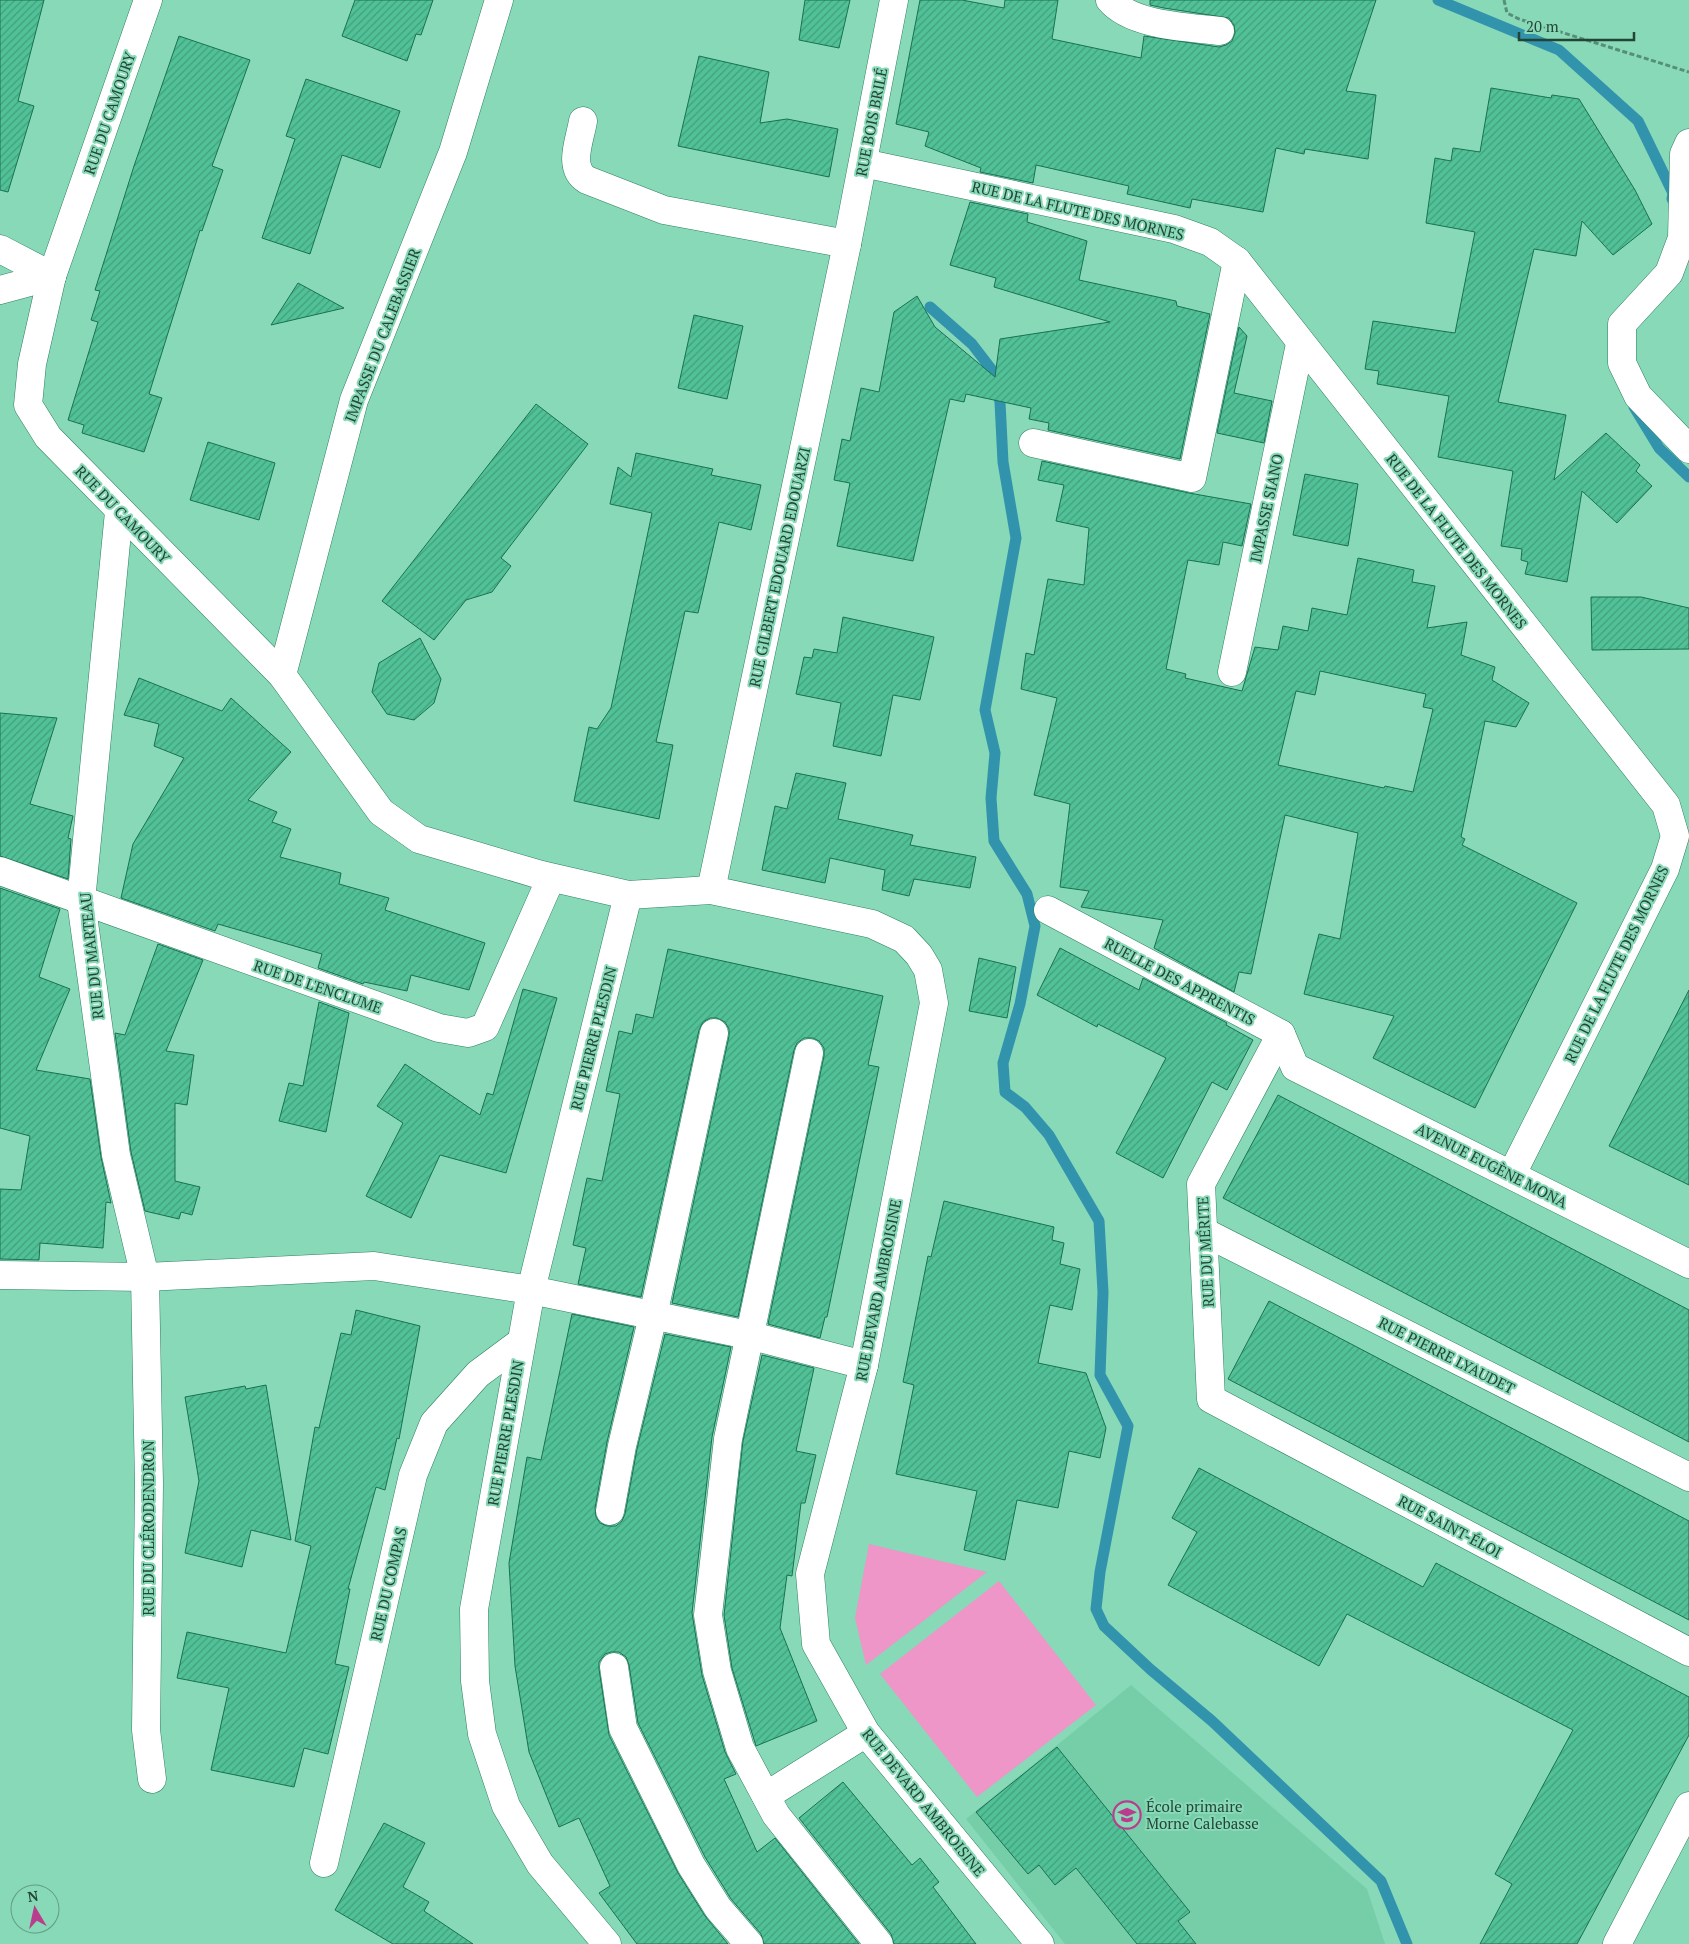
<svg xmlns="http://www.w3.org/2000/svg" width="1689" height="1944" viewBox="0 0 1689 1944" font-family="'PT Serif',serif">
<style>
.built{fill:#76cea9}
.park{fill:#ed96c7}
.lines{fill:none;stroke-linecap:round;stroke-linejoin:round}
.stream{stroke:#3293ad;stroke-width:11}
.building{fill:url(#building-hatch);stroke:#197153;fill-rule:evenodd}
.minor-casing{stroke:#2d8162;stroke-width:29}
.path{stroke:#558f77;stroke-width:3;stroke-dasharray:5 2.5;stroke-linecap:butt}
.minor{stroke:#fff;stroke-width:28}
.labels{text-anchor:middle;dominant-baseline:central;stroke-width:4;stroke-linejoin:round;paint-order:stroke}
.street-label{font-size:15px;fill:#234537;stroke:#88d9b7}
.poi-label{font-size:15px;fill:#234537;stroke:#88d9b7;text-anchor:start}
</style>
<defs>
<pattern id="building-hatch" width="6" height="6" patternUnits="userSpaceOnUse" patternTransform="scale(1.25)"><rect width="6" height="6" fill="#51c297"/><path d="M-1 1l2-2M0 6l6-6M5 7l2-2" fill="none" stroke="#439f7c"/></pattern>
</defs>
<rect width="100%" height="100%" fill="#88d9b7"/>
<path class="built" d="M1131 1685 1367 1889 1385 1944H1065L966 1819Z"/>
<g class="park">
<path d="M869 1544 987 1572 866 1665 855 1618Z"/>
<path d="M999 1581 1096 1705 977 1797 880 1674Z"/>
</g>
<g class="lines">
<g class="stream">
<path d="M1438 0 1559 50 1638 121 1673 193 1672 199"/>
<path d="M930 307 972 344 992 370 1000 402 1003 462 1016 538 985 710 995 753 991 798 994 841 1027 894 1035 926 1020 1004 1003 1063 1005 1092 1025 1107 1049 1135 1099 1221 1103 1292 1100 1375 1128 1426 1100 1572 1096 1609 1104 1626 1150 1669 1212 1721 1381 1881 1407 1944"/>
<path d="M1634 407 1659 448 1689 477"/>
</g>
</g>
<g class="building">
<path d="M0 0H44L18 101 34 106 8 192 0 190Z"/>
<path d="M355 0H433L421 35 416 34 407 61 342 36Z"/>
<path d="M805 0H850L839 48 799 40Z"/>
<path d="M920 0H962L1004 8 1005 0H1058L1052 39 1141 58 1144 36 1219 47 1226 45 1232 41 1235 33 1234 25 1229 18 1164 8 1150 5V0H1376L1346 91 1376 95 1368 159 1305 149 1304 154 1276 148 1263 212 1192 199 1190 208 1127 194 1129 186 1036 165 1033 183 980 172 981 168 925 146 929 132 896 124Z"/>
<path d="M179 36 250 60 212 166 223 170 202 231 200 230 149 394 162 398 144 452 82 433 84 425 68 420 98 322 91 320 100 291 95 290 134 166Z"/>
<path d="M699 56 769 72 760 123 787 119 838 129 829 177 678 146Z"/>
<path d="M306 79 400 111 380 168 342 155 310 254 262 238 295 139 286 136Z"/>
<path d="M1491 88 1551 98 1552 95 1579 99 1635 190 1652 224 1613 255 1582 221 1576 256 1534 249 1498 402 1566 415 1554 480 1606 433 1640 465 1636 471 1652 486 1617 523 1582 491 1567 582 1525 574 1528 562 1521 560 1522 549 1501 546 1513 471 1438 457 1449 396 1377 384 1379 371 1365 369 1373 321 1455 333 1475 232 1426 223 1435 158 1451 161 1453 148 1480 152Z"/>
<path d="M970 202 1028 214 1027 222 1087 241 1079 280 1176 301 1177 306 1210 314 1180 459 1048 430 1049 423 1029 419 1031 408 966 394 964 402 950 399 913 561 837 546 850 483 834 480 842 439 850 441 861 388 879 392 894 312 917 296 935 327 995 377 1000 339 1110 322 994 287 996 278 950 265Z"/>
<path d="M298 283 344 308 271 325Z"/>
<path d="M694 315 743 326 727 399 678 388Z"/>
<path d="M1239 327 1247 336 1234 393 1272 401 1264 443 1217 433Z"/>
<path d="M536 404 588 444 501 558 511 566 492 592 466 600 434 640 382 601Z"/>
<path d="M208 442 275 463 259 520 190 500Z"/>
<path d="M636 453 713 469 711 475 761 485 751 530 719 522 698 613 685 611 656 742 673 745 659 819 574 801 589 727 597 729 611 708 652 513 610 504 618 467 631 477Z"/>
<path d="M1042 461 1189 493 1251 504 1242 546 1223 542 1219 565 1188 560 1166 669 1186 674 1185 678 1242 691 1255 647 1278 650 1283 626 1308 631 1312 608 1347 615 1358 558 1414 570 1412 582 1435 586 1427 628 1467 622 1461 655 1495 667 1492 680 1529 703 1516 727 1485 721 1461 837 1465 839 1462 845 1577 903 1475 1108 1373 1058 1394 1016 1304 994 1319 934 1340 939 1358 833 1285 815 1251 974 1239 972 1234 992 1154 948 1163 920 1081 907 1089 891 1060 887 1070 804 1034 795 1057 698 1021 689 1026 653 1034 655 1048 579 1084 585 1089 528 1056 521 1064 485 1038 480ZM1320 671 1426 694 1423 707 1433 709 1413 792 1385 786 1384 788 1278 765 1296 691 1315 695Z"/>
<path d="M1305 474 1358 484 1348 546 1293 535Z"/>
<path d="M1591 597H1641L1689 608V649L1592 650Z"/>
<path d="M843 617 934 637 920 700 893 695 881 756 833 746 841 703 796 694 804 657 812 658 814 649 837 653Z"/>
<path d="M420 638 441 679 434 703 414 720 387 714 372 692 379 663Z"/>
<path d="M139 678 222 711 231 698 291 752 248 800 277 812 272 822 291 829 280 857 341 873 339 884 389 898 385 910 485 943 469 990 411 975 407 991 364 982 363 984 318 968 322 954 218 924 215 931 121 898 133 844 184 758 154 746 159 724 124 715Z"/>
<path d="M0 713 57 718 30 804 73 816 68 838 71 839 68 879 0 856Z"/>
<path d="M796 773 846 783 838 819 913 835 910 845 976 857 970 888 914 879 909 896 882 890 885 870 830 858 825 883 762 870 775 806 787 809Z"/>
<path d="M0 888 60 909 39 977 70 989 36 1070 90 1079 101 1157 111 1203 106 1202 103 1248 40 1243 39 1260 0 1259V1189L21 1190 30 1136 0 1128Z"/>
<path d="M158 944 203 960 166 1051 194 1055 187 1105 175 1103V1181L200 1187 192 1215 181 1212 179 1219 145 1211 131 1152 115 1033 125 1035Z"/>
<path d="M1060 948 1139 990 1143 978 1227 1023 1226 1025 1253 1040 1227 1090 1212 1082 1163 1178 1116 1153 1166 1058 1098 1024 1097 1027 1037 995Z"/>
<path d="M668 949 883 996 868 1065 879 1067 827 1317H825L820 1338 768 1324 824 1056V1048L819 1041 813 1038H804L797 1043 794 1050 738 1317 672 1303 729 1036V1029L725 1022 717 1018H710L703 1022 699 1030 641 1297 578 1284 586 1248 573 1245 587 1178 602 1181 620 1094 606 1091 619 1031 632 1034 636 1014 653 1018Z"/>
<path d="M979 958 1016 967 1007 1018 969 1011Z"/>
<path d="M523 989 557 998 506 1173 440 1155 411 1218 366 1196 403 1123 377 1106 405 1064 480 1115 487 1093 493 1095Z"/>
<path d="M1689 990V1185L1609 1146Z"/>
<path d="M319 1002 349 1013 326 1132 279 1121 289 1083 303 1086Z"/>
<path d="M1278 1095 1689 1310V1442L1223 1198Z"/>
<path d="M944 1201 1054 1227 1052 1240 1064 1243 1060 1264 1080 1269 1072 1310 1050 1305 1038 1363 1086 1373 1106 1428 1100 1458 1069 1451 1058 1508 1017 1500 1005 1560 964 1550 977 1491 896 1474 914 1385 903 1382 928 1256 931 1257Z"/>
<path d="M1269 1301 1689 1521V1620L1228 1379Z"/>
<path d="M356 1310 420 1326 399 1439 397 1438 385 1490 376 1487 348 1589H350L335 1664 349 1667 328 1754 304 1748 294 1787 211 1770 229 1688 177 1678 187 1632 286 1653 311 1546 295 1541 315 1427 319 1428 341 1333 351 1335Z"/>
<path d="M572 1314 634 1327 607 1442 595 1508 596 1517 600 1523 607 1526H616L622 1521 625 1514 637 1449 665 1334 731 1347 712 1437 692 1613 702 1675 725 1752 736 1774 724 1779 757 1852 775 1838 859 1944H764L761 1934 731 1899 705 1857 638 1723 629 1665 626 1657 619 1652H611L605 1654 599 1662V1669L609 1735 678 1873 705 1916 728 1944H637L599 1893 610 1886 579 1818 559 1827 529 1752 515 1666 509 1563 527 1457 541 1460Z"/>
<path d="M762 1355 814 1368 796 1451 816 1455 805 1503H801L792 1576 787 1575 780 1628 817 1721 756 1746 732 1668 724 1615 743 1441Z"/>
<path d="M266 1385 291 1540 251 1530 242 1567 185 1553 199 1481 185 1397 245 1386 246 1389Z"/>
<path d="M1199 1468 1423 1587 1436 1563 1689 1697V1735L1577 1944H1480L1512 1884 1495 1874 1573 1730 1347 1614 1319 1666 1168 1585 1197 1532 1172 1518Z"/>
<path d="M1057 1747 1190 1912 1178 1921 1196 1944H1137L1076 1868 1055 1885 1039 1865 1028 1874 976 1812Z"/>
<path d="M843 1782 912 1865 920 1858 939 1882 933 1887 976 1944H894L891 1934 799 1818Z"/>
<path d="M384 1823 425 1843 403 1887 429 1902 424 1911 473 1944H393L335 1910Z"/>
</g>
<g class="lines">
<g class="minor-casing">
<g id="minor">
<path d="M148 0 52 276 32 364 28 405 48 437 282 675 381 812 419 839 541 875 628 895 711 890 872 924 904 939 919 955 928 970 934 1003 864 1365 810 1574 816 1644 866 1733 1040 1944"/>
<path d="M1110 0C1132 26 1188 27 1220 31"/>
<path d="M583 121C580 140 567 168 587 180L664 210 847 244"/>
<path d="M1689 143 1684 154 1682 238 1669 273 1622 324V363L1638 396 1689 449"/>
<path d="M863 163 1174 229 1210 242 1237 261 1666 805 1675 836 1665 869 1512 1174"/>
<path d="M0 249 52 276"/>
<path d="M0 290 52 276"/>
<path d="M1033 443 1192 478 1237 261"/>
<path d="M119 512 81 901 116 1155 145 1277 149 1484 146 1730 152 1779"/>
<path d="M1232 672 1300 344"/>
<path d="M282 675 354 400 453 152 499 0"/>
<path d="M0 871 439 1028 468 1033 485 1027 551 878"/>
<path d="M711 890 847 244 894 0"/>
<path d="M1048 910 1281 1034 1295 1067 1689 1264"/>
<path d="M1281 1034 1201 1184 1211 1399 1689 1652"/>
<path d="M809 1053 728 1439 708 1615 717 1671 740 1748 776 1815 879 1944"/>
<path d="M1204 1232 1689 1477"/>
<path d="M0 1275 145 1277 374 1266 531 1290 748 1335 864 1365"/>
<path d="M610 1511 622 1446 653 1316 714 1033"/>
<path d="M614 1667 623 1728 691 1865 718 1908 749 1944"/>
<path d="M766 1796 866 1733"/>
<path d="M324 1863 413 1475 434 1423 478 1374 521 1342"/>
<path d="M607 1944 540 1864 506 1806 482 1734 475 1681 474 1609 531 1290 628 895"/>
<path d="M1617 1944 1689 1806"/>
</g>
</g>
<path class="path" d="M1504 0 1507 13 1519 19 1689 72"/>
<use href="#minor" class="minor"/>
</g>
<defs>
<g id="school-ring" transform="scale(1.4375)"><circle r="9.5" fill="#88d9b7" stroke="#ba3d8d" stroke-width="1.5"/><path d="M0-5L7-2L0 1L-7-2ZM-4 1L0 2.5L4 1V4Q0 6-4 4Z" fill="#ba3d8d"/></g>
</defs>
<g fill-rule="evenodd">
<use href="#school-ring" x="1127" y="1815"/>
</g>
<g class="labels">
<g class="street-label">
<text transform="translate(109 113) rotate(-71)">RUE DU CAMOURY</text>
<text transform="translate(871 122) rotate(-79)">RUE BOIS BRILÉ</text>
<text transform="translate(1078 210) rotate(13)">RUE DE LA FLUTE DES MORNES</text>
<text transform="translate(382 335) rotate(-69)">IMPASSE DU CALEBASSIER</text>
<text transform="translate(1266 508) rotate(-78)">IMPASSE SIANO</text>
<text transform="translate(123 514) rotate(46)">RUE DU CAMOURY</text>
<text transform="translate(1457 541) rotate(52)">RUE DE LA FLUTE DES MORNES</text>
<text transform="translate(779 567) rotate(-78)">RUE GILBERT EDOUARD EDOUARZI</text>
<text transform="translate(91 956) rotate(-96)">RUE DU MARTEAU</text>
<text transform="translate(1616 964) rotate(-64)">RUE DE LA FLUTE DES MORNES</text>
<text transform="translate(1180 981) rotate(28)">RUELLE DES APPRENTIS</text>
<text transform="translate(318 986) rotate(19)">RUE DE L'ENCLUME</text>
<text transform="translate(593 1038) rotate(-76)">RUE PIERRE PLESDIN</text>
<text transform="translate(1492 1165) rotate(27)">AVENUE EUGÈNE MONA</text>
<text transform="translate(1205 1252) rotate(-93)">RUE DU MÉRITE</text>
<text transform="translate(878 1290) rotate(-79)">RUE DEVARD AMBROISINE</text>
<text transform="translate(1447 1355) rotate(27)">RUE PIERRE LYAUDET</text>
<text transform="translate(505 1433) rotate(-80)">RUE PIERRE PLESDIN</text>
<text transform="translate(1450 1526) rotate(28)">RUE SAINT-ÉLOI</text>
<text transform="translate(148 1528) rotate(-90)">RUE DU CLÉRODENDRON</text>
<text transform="translate(388 1584) rotate(-77)">RUE DU COMPAS</text>
<text transform="translate(924 1802) rotate(51)">RUE DEVARD AMBROISINE</text>
</g>
<g class="poi-label">
<text x="1146" y="1806">École primaire<tspan x="1146" dy="17">Morne Calebasse</tspan></text>
</g>
</g>
<g transform="translate(35 1909) rotate(351)"><circle r="24" fill="#88d9b7" stroke="#609e84"/>
<path d="M0-4L9 19L0 12L-9 19Z" fill="#ba3d8d"/>
<text y="-8" font-size="14" font-weight="bold" text-anchor="middle" fill="#234537">N</text>
</g>
<path d="M1519 32v8h115v-8" fill="none" stroke="#234537" stroke-width="2.5"/>
<text x="1526" y="32" font-size="15" fill="#234537" stroke="#88d9b7" stroke-width="4" paint-order="stroke">20 m</text>
</svg>
